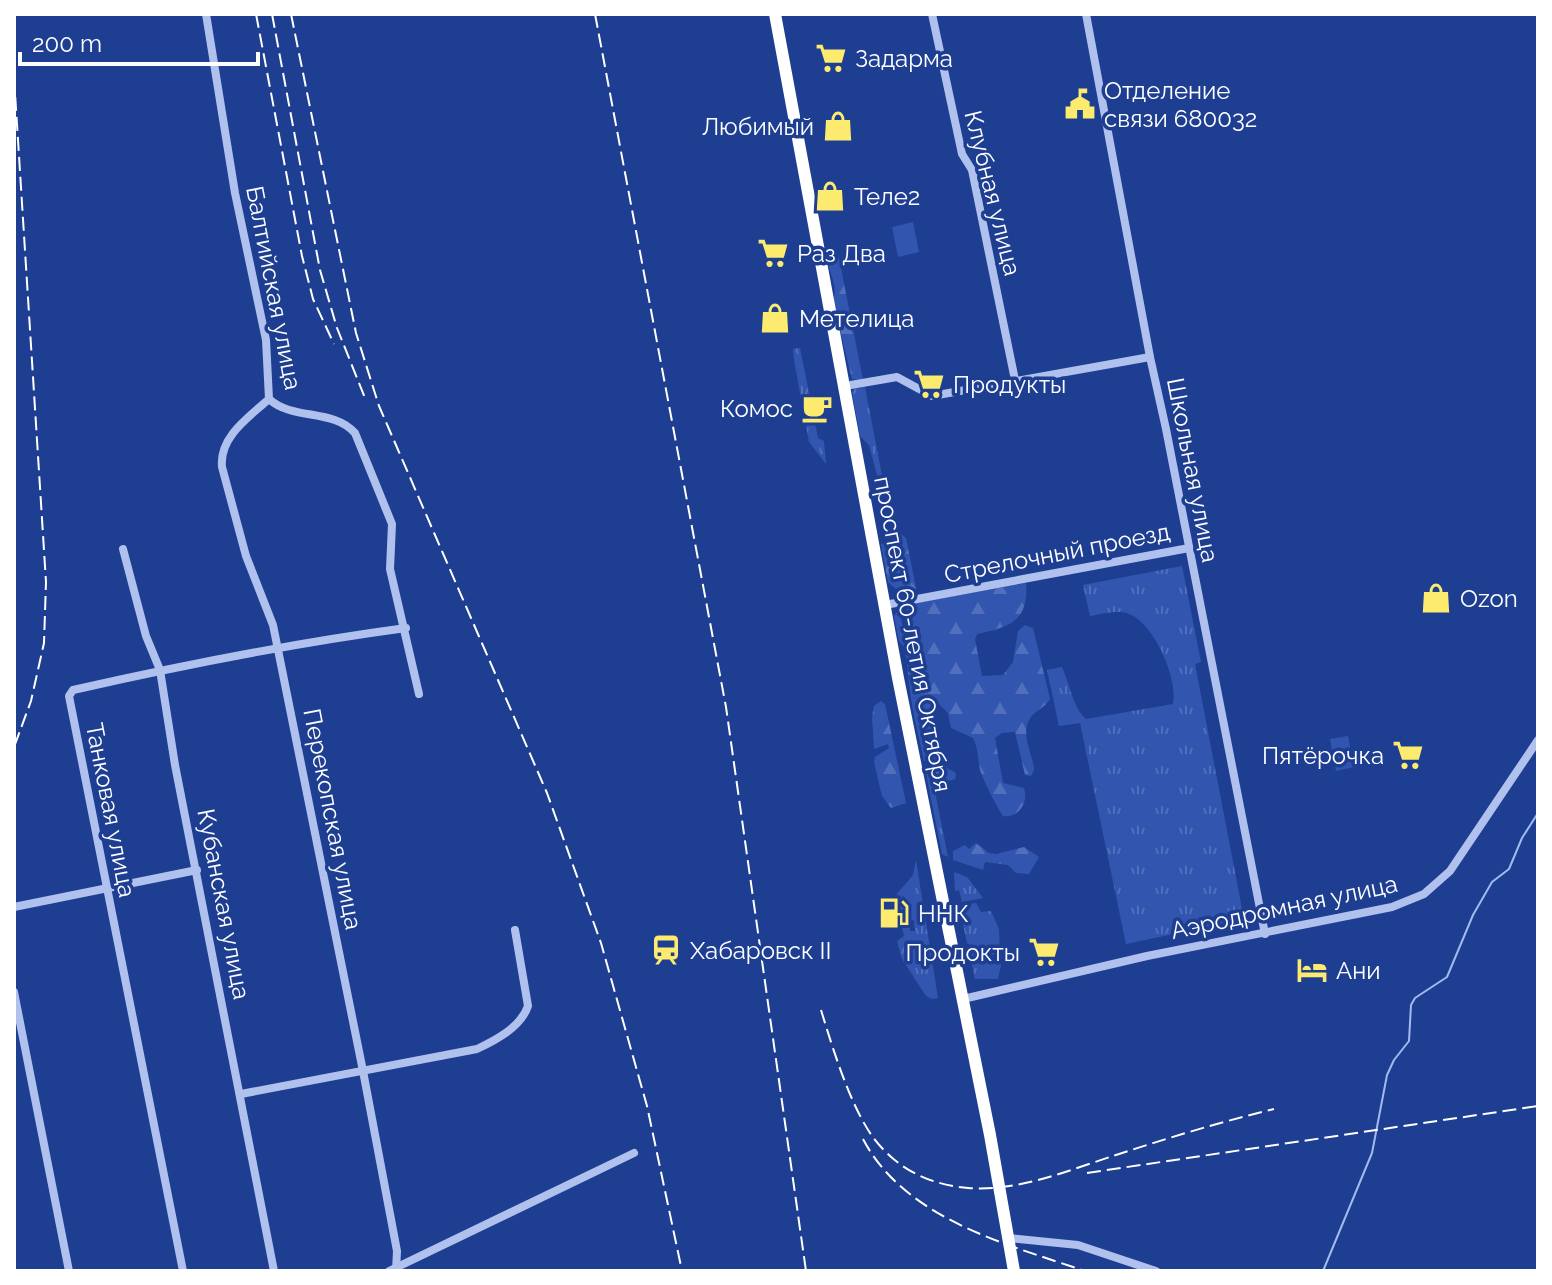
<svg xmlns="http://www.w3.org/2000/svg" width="1552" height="1285" viewBox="0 0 1552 1285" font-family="Raleway,sans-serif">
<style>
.grass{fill:url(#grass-tufts)}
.forest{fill:url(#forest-firs)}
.pitch{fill:#3256b0}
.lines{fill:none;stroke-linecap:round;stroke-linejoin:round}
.stream{stroke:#a3baef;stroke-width:2}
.minor{stroke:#b0c1ee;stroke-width:8}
.highway{stroke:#fff;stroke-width:12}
.rail{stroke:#fff;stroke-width:2;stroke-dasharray:14 6;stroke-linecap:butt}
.labels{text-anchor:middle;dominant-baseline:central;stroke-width:7;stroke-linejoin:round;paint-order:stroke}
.poi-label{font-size:24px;fill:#fff;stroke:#1e3e92;text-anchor:start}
.street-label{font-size:24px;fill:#fff;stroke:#1e3e92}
</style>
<defs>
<pattern id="grass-tufts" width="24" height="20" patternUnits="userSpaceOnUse" patternTransform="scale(2)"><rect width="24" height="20" fill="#3256b0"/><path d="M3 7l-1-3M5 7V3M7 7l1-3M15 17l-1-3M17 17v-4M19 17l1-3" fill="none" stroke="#516fbc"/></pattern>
<pattern id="forest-firs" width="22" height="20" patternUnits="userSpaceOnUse" patternTransform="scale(2)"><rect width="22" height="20" fill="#3256b0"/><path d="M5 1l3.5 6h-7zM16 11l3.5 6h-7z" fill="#516fbc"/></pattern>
</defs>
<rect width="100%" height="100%" fill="#1e3e92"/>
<g class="grass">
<path d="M800 348 818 438 824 441 826 464 809 442 794 360 793 349Z"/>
<path d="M865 387 883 481 879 482 869 445 860 436 852 392 854 389Z"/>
<path d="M1182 566 1201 662 1195 664 1244 919 1126 944 1080 723 1059 726 1047 670 1062 667C1070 685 1073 708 1086 719L1173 704C1178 678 1154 622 1127 613 1116 610 1101 614 1090 616L1083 585Z"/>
<path d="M925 690 932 698 930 714 933 721 926 718 915 720 911 699 920 698 921 691Z"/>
<path d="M930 767 948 857 942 854 925 768Z"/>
<path d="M916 860 938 998 932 999 926 996 902 959 897 941 904 936 901 923H910V931H915L914 920 902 921 897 894 913 875Z"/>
<path d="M954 872 967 877 983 898 962 902 959 890 955 891Z"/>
<path d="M976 903 981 912 991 911 999 929 1000 955 986 954 967 943 959 906Z"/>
<path d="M968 946 984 957 999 959 1001 965 998 979H975Z"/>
</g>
<g class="forest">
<path d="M826 248 839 258 863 380 852 379 833 301C840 283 824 266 826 248Z"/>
<path d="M901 534 906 538 916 588 913 594 904 596 888 582 881 544 895 541Z"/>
<path d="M1026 583C1029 620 1011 627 977 634L975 639 982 676 1003 675 1013 662 1018 631 1025 625 1033 628 1050 699C1045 708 1036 710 1031 717 1019 733 1033 754 1034 770L1031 776 1025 775 1015 732 1002 733 995 738 1003 783 1024 788C1029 802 1018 819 1003 816 998 809 982 778 980 770 978 758 978 748 973 738L951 728 948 713 925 690 921 691 920 698 911 699 905 648 899 641 894 616 899 610 903 628 907 631 909 621 906 605Z"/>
<path d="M881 701 885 704 906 803 891 808 882 796 874 762 875 757 889 748 888 744 874 749 872 717 874 706Z"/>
<path d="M918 717 933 721C938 729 940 735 935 743L930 745 931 749 943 754 947 768 956 773 955 779 940 783 933 782 929 760 924 761 915 720Z"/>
<path d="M976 843 989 853 996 854 1024 847 1039 857 1029 874 1016 873 1008 865 985 862 983 870 953 860V851L965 845 969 849Z"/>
</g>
<g class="pitch">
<path d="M913 222 919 252 898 257 892 227Z"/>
<path d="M1348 736 1354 767 1336 771 1330 739Z"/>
</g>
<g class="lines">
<path class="stream" d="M1323 1271 1372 1153 1387 1075 1394 1060 1409 1041 1411 1005 1415 998 1447 977 1473 915 1492 882 1509 869 1522 838 1538 813"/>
<g class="minor">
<path d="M206 14 235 193 266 340 269 399C293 421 333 408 355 433L392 524 390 569 419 694"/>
<path d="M932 14 962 154 972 170 1015 380"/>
<path d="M1086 14 1150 357 1166 429 1265 934"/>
<path d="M845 386 897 377 932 396 1150 357"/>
<path d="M269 399C249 417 219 437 222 467L246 556 273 625 363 1071 397 1251 396 1271"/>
<path d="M123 549 146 636 160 670 175 765 274 1271"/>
<path d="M885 605 1189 548"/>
<path d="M14 907 197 870"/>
<path d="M14 992 69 1271"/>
<path d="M963 999 1147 956 1392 907 1424 894 1450 871 1538 740"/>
<path d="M241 1094 477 1049C496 1040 521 1027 528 1006L515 930"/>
<path d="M1009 1238 1078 1245 1156 1271"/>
<path d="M183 1271 69 696 73 690C183 665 294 643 406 628"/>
<path d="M389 1271 634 1153"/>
</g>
<path class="highway" d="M775 14 898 678 990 1135 1014 1271"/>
<g class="rail">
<path d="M256 14 302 256 313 299 334 344"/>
<path d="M272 14 320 270 337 328 365 398"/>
<path d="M291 14 356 333 379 406 547 793 601 943 647 1106 682 1271"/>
<path d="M595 14 726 707 806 1271"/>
<path d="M14 77 46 582 44 643 31 701 14 747"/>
<path d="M821 1010C833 1049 854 1120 882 1148 905 1173 934 1185 968 1188 1018 1192 1069 1170 1116 1155 1168 1138 1220 1122 1274 1109"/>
<path d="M863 1139C905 1219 1006 1244 1085 1271"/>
<path d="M1087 1173 1538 1106"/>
</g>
</g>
<defs>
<g id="supermarket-bare" transform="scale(2.4)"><path d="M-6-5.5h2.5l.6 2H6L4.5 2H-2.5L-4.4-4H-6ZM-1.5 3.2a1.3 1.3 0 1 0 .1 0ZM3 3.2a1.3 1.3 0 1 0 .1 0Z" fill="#fceb6f" stroke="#1e3e92" stroke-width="2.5" paint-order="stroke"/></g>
<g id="civic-bare" transform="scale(2.4)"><path d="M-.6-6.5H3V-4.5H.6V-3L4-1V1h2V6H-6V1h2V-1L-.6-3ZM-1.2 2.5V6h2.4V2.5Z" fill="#fceb6f" stroke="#1e3e92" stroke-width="2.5" paint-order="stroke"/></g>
<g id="shop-bare" transform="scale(2.4)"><path d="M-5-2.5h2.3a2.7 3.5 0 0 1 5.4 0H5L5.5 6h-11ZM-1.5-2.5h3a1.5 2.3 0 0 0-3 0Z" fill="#fceb6f" stroke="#1e3e92" stroke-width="2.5" paint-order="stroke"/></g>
<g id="cafe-bare" transform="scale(2.4)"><path d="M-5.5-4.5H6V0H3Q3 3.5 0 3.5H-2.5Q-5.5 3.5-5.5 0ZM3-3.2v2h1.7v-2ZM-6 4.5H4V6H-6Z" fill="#fceb6f" stroke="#1e3e92" stroke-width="2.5" paint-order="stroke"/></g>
<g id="fuel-bare" transform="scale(2.4)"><path d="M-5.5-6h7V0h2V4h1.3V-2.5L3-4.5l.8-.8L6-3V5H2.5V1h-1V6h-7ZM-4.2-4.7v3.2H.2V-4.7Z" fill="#fceb6f" stroke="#1e3e92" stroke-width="2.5" paint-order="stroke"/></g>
<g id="station-bare" transform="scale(2.4)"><path d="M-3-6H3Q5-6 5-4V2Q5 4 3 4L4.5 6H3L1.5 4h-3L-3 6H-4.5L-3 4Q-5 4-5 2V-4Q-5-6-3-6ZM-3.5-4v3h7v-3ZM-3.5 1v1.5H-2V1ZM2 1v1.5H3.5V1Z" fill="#fceb6f" stroke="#1e3e92" stroke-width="2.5" paint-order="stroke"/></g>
<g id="hotel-bare" transform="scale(2.4)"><path d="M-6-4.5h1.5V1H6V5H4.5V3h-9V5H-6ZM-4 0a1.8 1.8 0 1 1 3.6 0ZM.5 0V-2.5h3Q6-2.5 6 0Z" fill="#fceb6f" stroke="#1e3e92" stroke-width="2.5" paint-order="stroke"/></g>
</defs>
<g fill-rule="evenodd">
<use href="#supermarket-bare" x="831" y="58"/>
<use href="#civic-bare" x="1080" y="104"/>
<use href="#shop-bare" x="838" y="126"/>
<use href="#shop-bare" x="830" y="196"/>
<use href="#supermarket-bare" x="773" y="253"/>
<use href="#shop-bare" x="775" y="318"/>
<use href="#supermarket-bare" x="929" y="384"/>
<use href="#cafe-bare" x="817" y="408"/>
<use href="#shop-bare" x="1436" y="598"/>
<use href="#supermarket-bare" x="1408" y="755"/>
<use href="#fuel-bare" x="894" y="913"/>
<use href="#station-bare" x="666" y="950"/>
<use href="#supermarket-bare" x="1044" y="952"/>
<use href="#hotel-bare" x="1312" y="970"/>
</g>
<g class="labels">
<g class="poi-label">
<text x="855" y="58">Задарма</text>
<text x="1104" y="90">Отделение<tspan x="1104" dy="28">связи 680032</tspan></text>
<text x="814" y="126" text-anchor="end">Любимый</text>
<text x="854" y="196">Теле2</text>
<text x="797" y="253">Раз Два</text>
<text x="799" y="318">Метелица</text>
<text x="953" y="384">Продукты</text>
<text x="793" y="408" text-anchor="end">Комос</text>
<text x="1460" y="598">Ozon</text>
<text x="1384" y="755" text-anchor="end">Пятёрочка</text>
<text x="918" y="913">ННК</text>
<text x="690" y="950">Хабаровск II</text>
<text x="1020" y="952" text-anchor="end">Продокты</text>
<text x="1336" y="970">Ани</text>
</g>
<g class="street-label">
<text transform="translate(993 193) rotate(76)">Клубная улица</text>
<text transform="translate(274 288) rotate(79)">Балтийская улица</text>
<text transform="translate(1193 470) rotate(79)">Школьная улица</text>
<text transform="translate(1057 553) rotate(-11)">Стрелочный проезд</text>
<text transform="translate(913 634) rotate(79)">проспект 60-летия Октября</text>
<text transform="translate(111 810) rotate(79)">Танковая улица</text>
<text transform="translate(333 819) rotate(79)">Перекопская улица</text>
<text transform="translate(224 904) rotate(79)">Кубанская улица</text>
<text transform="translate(1284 907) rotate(-12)">Аэродромная улица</text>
</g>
</g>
<rect width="1552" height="1285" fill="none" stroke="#ffffff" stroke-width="32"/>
<path d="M20 52v12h238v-12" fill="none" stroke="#ffffff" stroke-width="4"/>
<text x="32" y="52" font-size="24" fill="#ffffff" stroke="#1e3e92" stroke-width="6" paint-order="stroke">200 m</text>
</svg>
